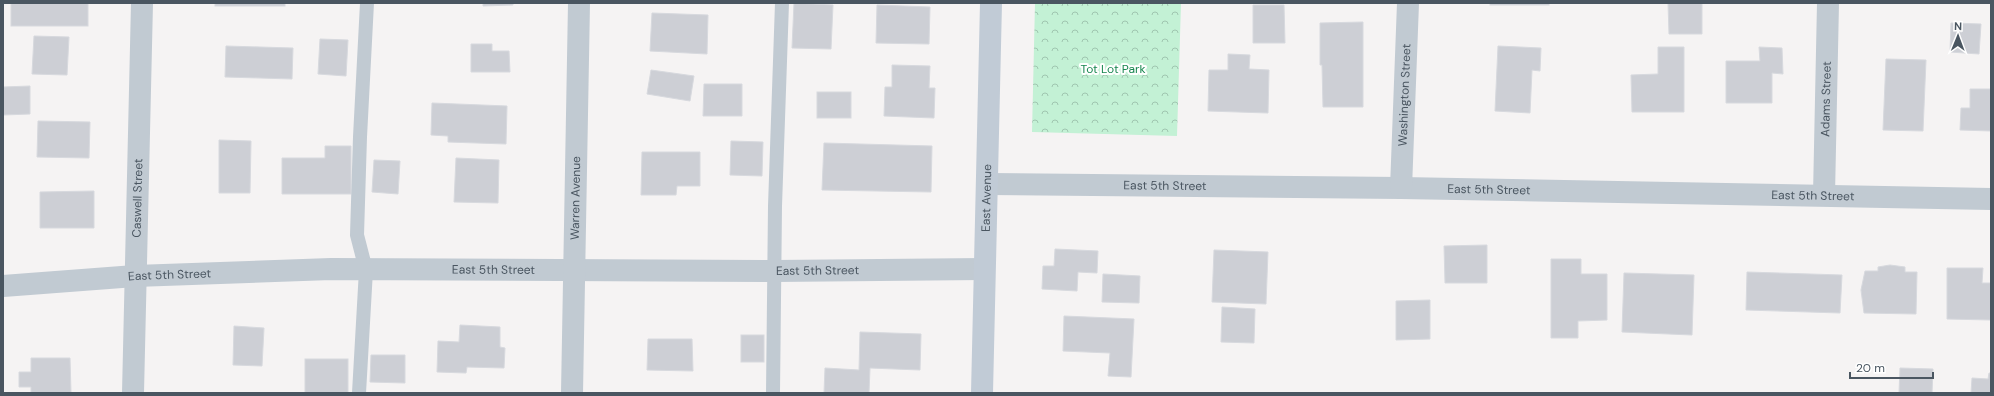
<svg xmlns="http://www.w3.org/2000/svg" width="1994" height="396" viewBox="0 0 1994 396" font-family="'DM Sans',sans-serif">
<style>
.park{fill:url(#park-crowns)}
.building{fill:#cdcfd5;stroke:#d7d9de}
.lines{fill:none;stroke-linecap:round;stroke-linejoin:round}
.lane{stroke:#c1cad2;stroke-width:14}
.street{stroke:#c1cad2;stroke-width:22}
.secondary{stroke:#c1cbd6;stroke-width:22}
.labels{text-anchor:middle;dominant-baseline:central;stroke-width:4;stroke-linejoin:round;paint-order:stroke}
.park-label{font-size:12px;fill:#17864f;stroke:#fff}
.street-label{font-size:12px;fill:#4a5661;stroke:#fff}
</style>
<defs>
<pattern id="park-crowns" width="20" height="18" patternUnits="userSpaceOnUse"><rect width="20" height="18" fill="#c3f1d5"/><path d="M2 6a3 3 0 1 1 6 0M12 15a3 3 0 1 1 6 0" fill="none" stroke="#a0c6b0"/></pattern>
</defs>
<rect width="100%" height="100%" fill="#f5f3f3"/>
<path class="park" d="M1035 3H1181L1177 136 1032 132Z"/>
<g class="building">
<rect x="11" y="3" width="77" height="23"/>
<rect x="215" y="3" width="70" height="3"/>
<path d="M483 3H513V5L483 6Z"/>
<path d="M794 3 833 5 831 49 792 48Z"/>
<rect x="1490" y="3" width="59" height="2"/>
<path d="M1668 3H1702V34H1669Z"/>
<path d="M877 5 930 7 929 44 876 43Z"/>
<path d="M1253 5H1284L1285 43H1253Z"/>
<path d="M652 13 708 15 707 54 650 51Z"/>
<path d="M1363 22V107H1323L1322 65H1320V23Z"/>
<path d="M1951 23 1981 24 1979 54 1950 52Z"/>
<path d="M34 36 69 37 67 75 32 74Z"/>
<path d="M320 39 348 40 346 76 318 74Z"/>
<path d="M471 44H492V51H509L510 72H471Z"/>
<path d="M226 46 293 48 292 79 225 77Z"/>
<path d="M1498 46 1541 48 1540 71 1532 70 1530 113 1495 111Z"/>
<path d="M1658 47H1684V112H1632L1631 75 1658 74Z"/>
<path d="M1759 47 1782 48 1783 74 1772 73V103H1726V61H1760Z"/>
<path d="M1228 54 1250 55 1249 69 1269 70 1268 113 1208 111 1209 70H1228Z"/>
<path d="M1886 59 1926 60 1923 131 1883 130Z"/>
<path d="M892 65 930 66 929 88H935L934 118 884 116 885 87H892Z"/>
<path d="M651 70 694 76 690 101 647 94Z"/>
<path d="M704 84H742V116H703Z"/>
<path d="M30 86V114L3 115V87Z"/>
<path d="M1970 89H1991V131L1960 130 1961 108H1970Z"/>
<rect x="817" y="92" width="34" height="26"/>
<path d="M432 103 507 106 506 144 448 142V136L431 135Z"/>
<path d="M38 121 90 122 89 158 37 157Z"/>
<path d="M219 140 251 141 250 193H219Z"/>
<path d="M731 141 763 142 762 176 730 175Z"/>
<path d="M824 143 932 146 931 192 822 190Z"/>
<path d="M325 146H351V194H282V158H325Z"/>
<path d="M642 152H700V186H677L676 195H641Z"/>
<path d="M456 158 499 160 498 203 454 202Z"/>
<path d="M374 160 400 161 398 194 372 192Z"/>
<path d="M94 191V228H40V192Z"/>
<path d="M1487 245V283H1445L1444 246Z"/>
<path d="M1055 249 1098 251 1097 273 1078 272 1077 291 1042 289 1043 266H1054Z"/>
<path d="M1214 250 1268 252 1266 304 1212 302Z"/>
<path d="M1551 259H1581V274H1607V320L1578 321V338H1551Z"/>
<path d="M1890 265 1905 267V272H1917L1916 314 1864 313 1861 290 1865 271H1878V267Z"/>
<path d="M1947 268H1983L1982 283H1991V320L1947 319Z"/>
<path d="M1747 272 1842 275 1840 313 1746 310Z"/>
<path d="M1624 273 1694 275 1692 335 1622 332Z"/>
<path d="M1103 274 1140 276 1139 303 1102 302Z"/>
<path d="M1430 300V339L1396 340V301Z"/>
<path d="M1222 307 1255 309 1254 343 1221 342Z"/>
<path d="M1064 316 1134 319 1131 377 1108 376 1110 353 1063 351Z"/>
<path d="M460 325 500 327V347L505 348 504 368 467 367 466 373 437 372 438 341 459 342Z"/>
<path d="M234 326 264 328 262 366 233 365Z"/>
<path d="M860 332 921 334 920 370 870 368 869 393H824L825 368 859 370Z"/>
<rect x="741" y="335" width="23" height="27"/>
<path d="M648 339H692L693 371 647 370Z"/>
<path d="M371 355H405V383L370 382Z"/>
<path d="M31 358H70L71 393H31V387H19V372H31Z"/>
<rect x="305" y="359" width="43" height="34"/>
<path d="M1900 368 1933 369 1932 393H1899Z"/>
<path d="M1989 373H1991V393H1971L1972 378 1988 379Z"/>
</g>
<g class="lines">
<g class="lane">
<path d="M359 393 366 270 357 235 360 137 367 3"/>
<path d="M773 393 775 206 782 3"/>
</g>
<g class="street">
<path id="s1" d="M987 184 1401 188 1991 199"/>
<path id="s2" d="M1401 188 1408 3"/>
<path id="s3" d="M1824 195 1828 3"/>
<path id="s4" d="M3 286 135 276 331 269 775 271 984 269"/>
<path id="s5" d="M133 393 142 3"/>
<path id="s6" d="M572 393 579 3"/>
</g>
<path class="secondary" id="s7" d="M982 393 991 3"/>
</g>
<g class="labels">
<g class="park-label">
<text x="1113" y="69">Tot Lot Park</text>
</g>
<g class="street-label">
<text stroke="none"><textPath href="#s2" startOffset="93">Washington Street</textPath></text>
<text stroke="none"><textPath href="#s3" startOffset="96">Adams Street</textPath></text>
<text stroke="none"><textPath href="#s1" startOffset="178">East 5th Street</textPath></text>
<text stroke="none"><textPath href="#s1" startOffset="502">East 5th Street</textPath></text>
<text stroke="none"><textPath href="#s1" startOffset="826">East 5th Street</textPath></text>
<text stroke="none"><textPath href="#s5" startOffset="195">Caswell Street</textPath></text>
<text stroke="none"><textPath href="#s6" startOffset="195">Warren Avenue</textPath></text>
<text stroke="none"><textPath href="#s7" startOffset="195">East Avenue</textPath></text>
<text stroke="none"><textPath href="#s4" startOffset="491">East 5th Street</textPath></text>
<text stroke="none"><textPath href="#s4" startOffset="815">East 5th Street</textPath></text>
<text stroke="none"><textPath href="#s4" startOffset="167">East 5th Street</textPath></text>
</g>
</g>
<rect width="1994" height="396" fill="none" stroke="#4a5661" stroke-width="8"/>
<g transform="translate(1958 36) rotate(1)" stroke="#ffffff" stroke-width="3" paint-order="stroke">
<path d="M0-3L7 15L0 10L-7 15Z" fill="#4a5661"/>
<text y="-6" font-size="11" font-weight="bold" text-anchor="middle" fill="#4a5661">N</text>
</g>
<path d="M1850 372v6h83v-6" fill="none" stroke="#4a5661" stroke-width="2"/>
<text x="1856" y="372" font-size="12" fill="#4a5661" stroke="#ffffff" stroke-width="3" paint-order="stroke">20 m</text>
</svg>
